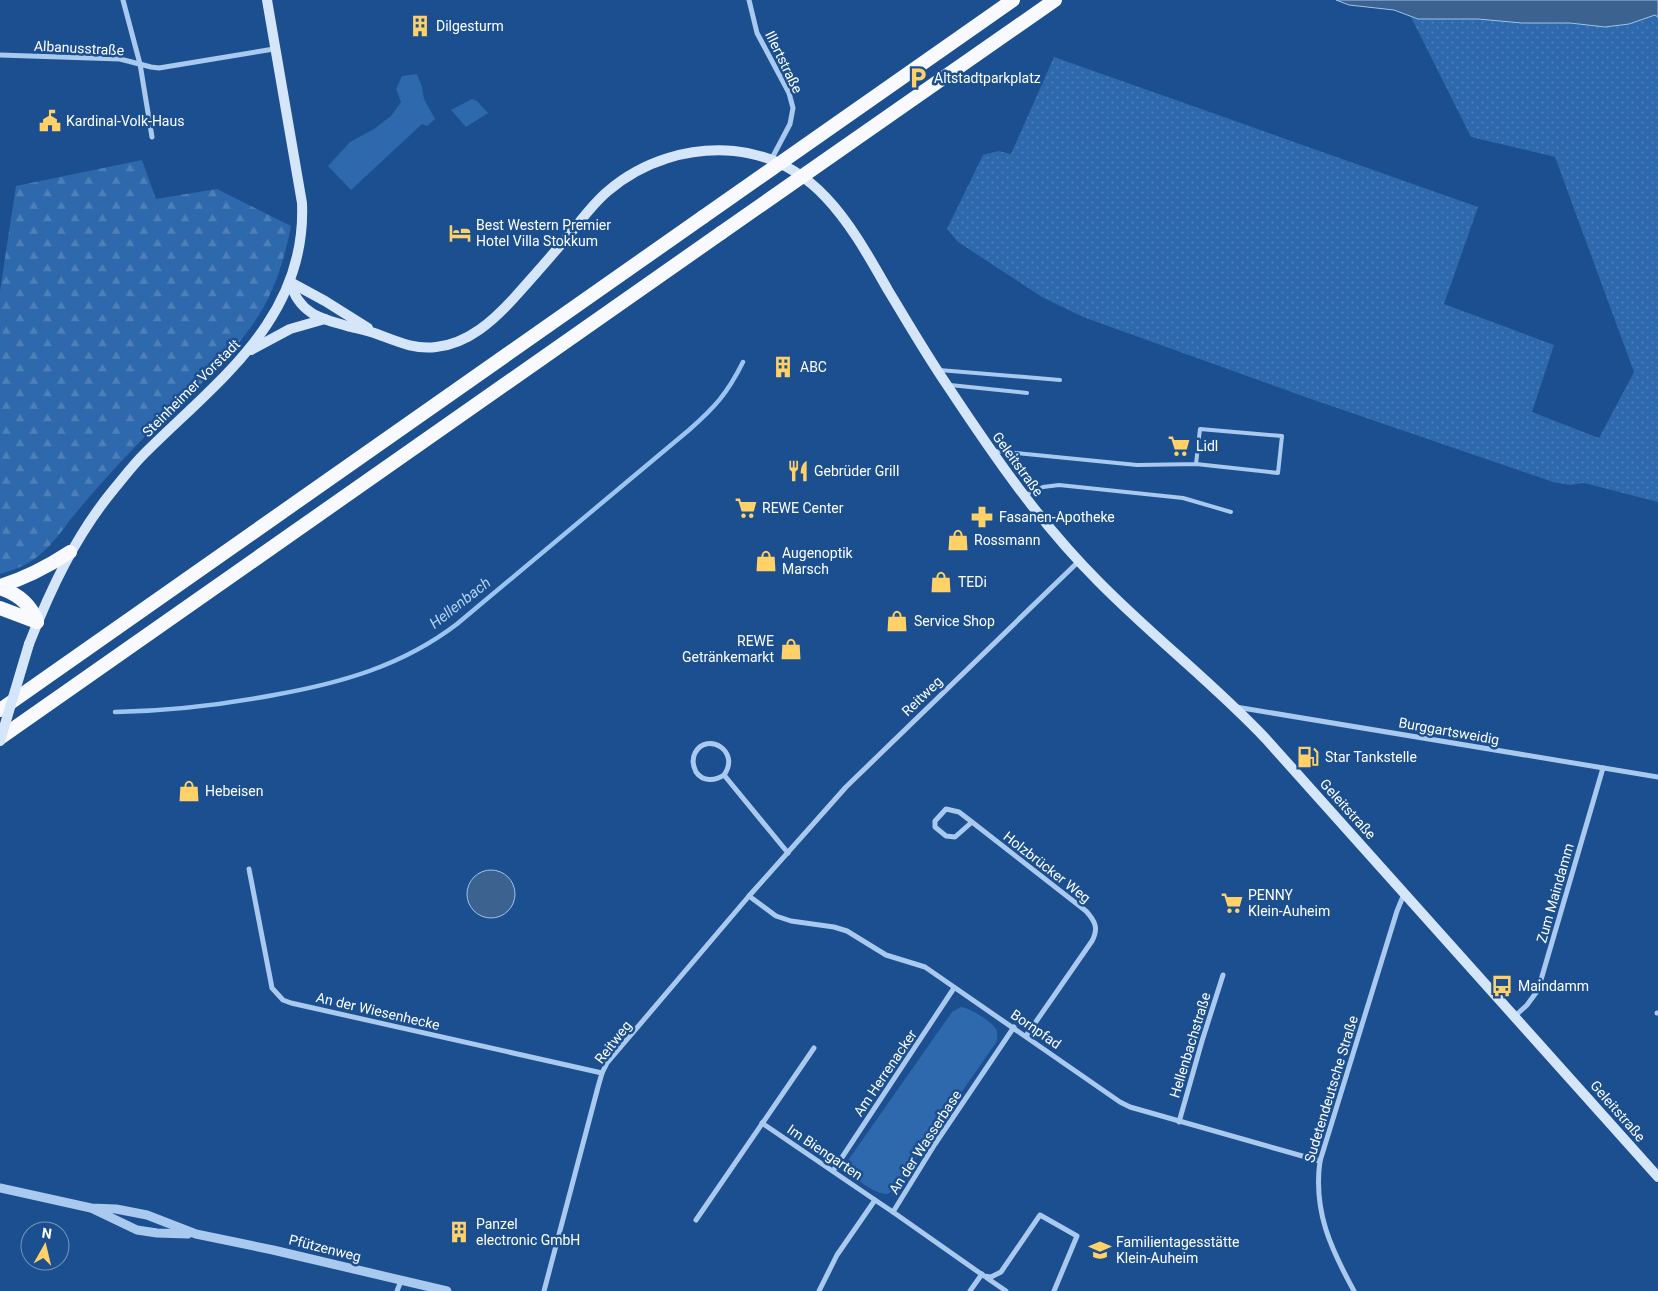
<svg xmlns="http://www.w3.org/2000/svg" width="1658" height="1291" viewBox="0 0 1658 1291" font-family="Roboto,sans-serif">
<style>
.grass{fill:url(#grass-dots)}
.forest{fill:url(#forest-firs)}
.park{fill:#2e69ad}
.water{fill:#3c6290;stroke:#9cc4f0}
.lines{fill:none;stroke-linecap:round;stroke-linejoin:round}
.stream{stroke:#9cc4f0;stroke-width:4.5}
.service{stroke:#a9c9ee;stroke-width:4}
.minor{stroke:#a9c9ee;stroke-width:5}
.tertiary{stroke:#a9c9ee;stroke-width:9}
.secondary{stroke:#d6e6fa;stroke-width:10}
.trunk{stroke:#f8faff;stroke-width:14}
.secondary-bridge{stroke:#d6e6fa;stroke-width:10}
.trunk-bridge{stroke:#f8faff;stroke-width:14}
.labels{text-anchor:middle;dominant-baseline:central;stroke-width:5;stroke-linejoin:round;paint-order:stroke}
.poi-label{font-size:14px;fill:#fff;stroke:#1b4f8f;text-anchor:start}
.street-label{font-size:14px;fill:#fff;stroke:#1b4f8f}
.water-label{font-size:15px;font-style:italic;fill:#b5d3f5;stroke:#1b4f8f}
</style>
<defs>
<pattern id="grass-dots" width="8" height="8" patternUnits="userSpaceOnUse" patternTransform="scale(1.25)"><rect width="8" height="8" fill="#2e69ad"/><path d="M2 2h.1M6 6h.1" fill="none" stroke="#4d80b9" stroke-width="1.8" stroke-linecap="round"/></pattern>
<pattern id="forest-firs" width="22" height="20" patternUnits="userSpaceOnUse" patternTransform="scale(1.25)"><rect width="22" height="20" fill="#2e69ad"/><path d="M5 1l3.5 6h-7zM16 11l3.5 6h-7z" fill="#4d80b9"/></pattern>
</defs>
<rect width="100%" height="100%" fill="#1b4f8f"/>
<path class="grass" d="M1655 15 1658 17V15V502L1584 483 1570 485 1553 482 1311 399 1083 317 1042 297 958 242 947 229 983 155 999 151 1011 154 1054 57 1478 207 1444 304 1554 345 1532 412 1599 438 1634 372 1555 157 1471 137 1411 17 1418 19H1478L1522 23H1570L1605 27 1629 24Z"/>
<path class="forest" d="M142 160 156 199 217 189 291 226C284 262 273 297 251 327 217 375 170 410 130 452 109 474 89 497 70 520 62 531 53 543 43 552 30 564 17 569 0 574V291L16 186Z"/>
<g class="park">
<path d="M417 74 422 87 424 99 435 119 427 126 422 124 351 190 328 166 350 142 374 129 391 116 401 102 396 89 402 76Z"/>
<path d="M472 99 477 101 488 113 466 127 451 110Z"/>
<path d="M961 1007C970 1008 991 1021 996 1029 998 1033 997 1037 997 1041L894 1190 887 1194C875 1194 852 1178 847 1167L849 1159 952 1012Z"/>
</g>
<g class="water">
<path d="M1336 0H1658V17L1655 15 1629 24 1605 27 1570 23H1522L1478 19H1418L1394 10 1349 5Z"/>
<circle cx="491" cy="894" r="24"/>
</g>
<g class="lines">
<path class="stream" d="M115 712C169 711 221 705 274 695 341 683 402 666 457 624L689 430C715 407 727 394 743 362"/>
<g class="service">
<path d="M939 370 1060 380"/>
<path d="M950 385 1027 393"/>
<path d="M995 451 1137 465 1196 464 1278 473 1282 436 1200 429 1196 464"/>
<path d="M1025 495 1043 487 1059 485 1183 498 1231 512"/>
</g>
<g class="minor">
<path d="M123 0 140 64 152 137"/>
<path d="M749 0 757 33 789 93 793 108 790 124 771 160"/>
<path d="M0 55 120 59 151 67 159 68 274 49"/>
<path d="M1236 707 1658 777"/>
<path d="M724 775C715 781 703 782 696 772 693 766 692 759 695 753 707 731 741 751 724 775L788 853"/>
<path d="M972 822 955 837 946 836 935 827V821L946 809 959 812 972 822 1086 911C1095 921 1099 928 1092 941L1026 1036"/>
<path d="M249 869 272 988 283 1000 291 1003 602 1073"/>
<path d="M749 896 776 916 791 921 834 927 847 931 886 955 925 967 1120 1102 1130 1107 1320 1161"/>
<path d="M1657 1013H1658"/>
<path d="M1515 1016 1527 1005 1538 990 1603 768"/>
<path d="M1179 1122 1202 1041 1223 975"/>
<path d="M762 1123 875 1200"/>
<path d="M833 1171 954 988"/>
<path d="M893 1212 984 1276 991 1277 1001 1272 1040 1215 1077 1236 1054 1291"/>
<path d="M696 1220 814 1048"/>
<path d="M987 1278 1006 1291"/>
<path d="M397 1291 401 1281"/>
<path d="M544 1291 598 1087 602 1073 607 1063 749 896 846 787 1079 561"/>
<path d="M819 1291 837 1255 875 1200 893 1212 935 1144 1014 1027"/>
<path d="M970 1291 982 1274"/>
<path d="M1354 1291C1331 1249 1313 1211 1320 1161L1397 911 1404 894"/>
</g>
<g class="tertiary">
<path d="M0 1188 91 1208 116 1209 147 1215 196 1234 273 1250 447 1291"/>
<path d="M93 1209 137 1230 157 1233 188 1234"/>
</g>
<g class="secondary">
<path d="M290 282C299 314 321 319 351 327 359 329 369 331 377 334 396 341 415 350 436 347 468 344 494 320 514 298 531 279 547 261 563 242 578 225 591 205 608 191 643 161 689 147 734 151 816 159 852 227 888 290 908 323 927 356 949 388 994 456 1040 523 1098 581 1152 636 1213 683 1266 739L1658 1177"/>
<path d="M290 282 325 301 368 328"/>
<path d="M251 350 290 329 325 319"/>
<path d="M29 644C51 588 76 535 114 489 124 477 133 465 144 454 217 381 307 319 302 203L267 0"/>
</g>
<g class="trunk">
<path d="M0 586C26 578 47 567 70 552"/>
<path d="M0 588C18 594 31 604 37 622"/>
<path d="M0 608 37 622"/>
<path d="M0 710 703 217"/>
<path d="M0 738 721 233"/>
</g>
<path class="secondary-bridge" d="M0 741 29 644"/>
<g class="trunk-bridge">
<path d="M703 217 1013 0"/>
<path d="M721 233 1055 0"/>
</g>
</g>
<defs>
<g id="building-bare" transform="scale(1.725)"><path d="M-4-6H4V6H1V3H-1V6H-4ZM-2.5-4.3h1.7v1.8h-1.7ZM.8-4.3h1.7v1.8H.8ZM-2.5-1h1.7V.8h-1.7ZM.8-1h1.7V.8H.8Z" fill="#ffd166" stroke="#1b4f8f" stroke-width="2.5" paint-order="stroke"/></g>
<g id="parking-bare" transform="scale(1.725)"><path d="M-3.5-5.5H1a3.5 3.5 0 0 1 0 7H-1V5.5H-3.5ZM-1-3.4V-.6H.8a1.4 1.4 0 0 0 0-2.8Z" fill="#ffd166" stroke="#1b4f8f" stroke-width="2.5" paint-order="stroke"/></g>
<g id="civic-bare" transform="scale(1.725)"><path d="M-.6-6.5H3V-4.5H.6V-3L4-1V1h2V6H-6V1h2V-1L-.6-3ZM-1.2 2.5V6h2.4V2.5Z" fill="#ffd166" stroke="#1b4f8f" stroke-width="2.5" paint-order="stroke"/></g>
<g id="hotel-bare" transform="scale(1.725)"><path d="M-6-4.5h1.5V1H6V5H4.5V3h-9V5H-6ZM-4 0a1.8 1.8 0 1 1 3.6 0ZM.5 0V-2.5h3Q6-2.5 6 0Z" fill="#ffd166" stroke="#1b4f8f" stroke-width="2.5" paint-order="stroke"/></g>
<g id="supermarket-bare" transform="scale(1.725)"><path d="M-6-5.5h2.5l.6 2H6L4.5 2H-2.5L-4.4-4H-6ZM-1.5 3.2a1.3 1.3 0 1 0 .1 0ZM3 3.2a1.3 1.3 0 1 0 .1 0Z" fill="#ffd166" stroke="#1b4f8f" stroke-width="2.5" paint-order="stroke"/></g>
<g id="restaurant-bare" transform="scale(1.725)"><path d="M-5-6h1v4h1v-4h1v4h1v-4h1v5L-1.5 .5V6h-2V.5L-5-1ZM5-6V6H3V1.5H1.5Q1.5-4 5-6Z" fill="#ffd166" stroke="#1b4f8f" stroke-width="2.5" paint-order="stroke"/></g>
<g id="pharmacy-bare" transform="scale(1.725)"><path d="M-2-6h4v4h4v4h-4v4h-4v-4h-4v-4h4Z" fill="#ffd166" stroke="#1b4f8f" stroke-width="2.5" paint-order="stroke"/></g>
<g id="shop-bare" transform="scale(1.725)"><path d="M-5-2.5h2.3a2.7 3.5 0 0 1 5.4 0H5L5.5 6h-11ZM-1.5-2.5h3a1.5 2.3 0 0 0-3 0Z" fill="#ffd166" stroke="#1b4f8f" stroke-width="2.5" paint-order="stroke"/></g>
<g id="fuel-bare" transform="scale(1.725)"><path d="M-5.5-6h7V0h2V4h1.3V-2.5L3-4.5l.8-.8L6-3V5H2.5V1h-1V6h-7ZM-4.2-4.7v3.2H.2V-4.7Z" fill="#ffd166" stroke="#1b4f8f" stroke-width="2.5" paint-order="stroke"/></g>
<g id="bus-bare" transform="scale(1.725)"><path d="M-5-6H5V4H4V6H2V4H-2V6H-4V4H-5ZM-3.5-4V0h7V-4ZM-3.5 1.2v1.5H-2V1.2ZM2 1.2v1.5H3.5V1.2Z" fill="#ffd166" stroke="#1b4f8f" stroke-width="2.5" paint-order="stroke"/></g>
<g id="school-bare" transform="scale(1.725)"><path d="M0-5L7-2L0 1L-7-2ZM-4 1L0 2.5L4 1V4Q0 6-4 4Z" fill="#ffd166" stroke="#1b4f8f" stroke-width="2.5" paint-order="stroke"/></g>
</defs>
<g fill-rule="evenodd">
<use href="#building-bare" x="420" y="26"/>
<use href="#parking-bare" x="918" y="78"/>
<use href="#civic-bare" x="50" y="121"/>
<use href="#hotel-bare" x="460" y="233"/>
<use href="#building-bare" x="783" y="367"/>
<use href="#supermarket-bare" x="1179" y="446"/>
<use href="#restaurant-bare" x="798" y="471"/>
<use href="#supermarket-bare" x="746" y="508"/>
<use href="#pharmacy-bare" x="982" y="517"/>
<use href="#shop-bare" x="958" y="540"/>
<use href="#shop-bare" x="766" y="561"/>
<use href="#shop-bare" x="941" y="582"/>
<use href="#shop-bare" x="897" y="621"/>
<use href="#shop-bare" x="791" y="649"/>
<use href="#fuel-bare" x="1308" y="757"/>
<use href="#shop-bare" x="189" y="791"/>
<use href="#supermarket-bare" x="1232" y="903"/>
<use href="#bus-bare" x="1502" y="986"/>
<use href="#building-bare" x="459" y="1232"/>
<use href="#school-bare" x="1100" y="1250"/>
</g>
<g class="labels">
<g class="poi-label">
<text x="436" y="26">Dilgesturm</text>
<text x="934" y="78">Altstadtparkplatz</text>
<text x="66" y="121">Kardinal-Volk-Haus</text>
<text x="476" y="225">Best Western Premier<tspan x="476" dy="16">Hotel Villa Stokkum</tspan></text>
<text x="800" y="367">ABC</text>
<text x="1196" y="446">Lidl</text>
<text x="814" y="471">Gebrüder Grill</text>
<text x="762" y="508">REWE Center</text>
<text x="999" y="517">Fasanen-Apotheke</text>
<text x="974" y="540">Rossmann</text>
<text x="782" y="553">Augenoptik<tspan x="782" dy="16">Marsch</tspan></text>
<text x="958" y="582">TEDi</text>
<text x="914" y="621">Service Shop</text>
<text x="774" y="641" text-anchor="end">REWE<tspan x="774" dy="16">Getränkemarkt</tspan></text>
<text x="1325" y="757">Star Tankstelle</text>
<text x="205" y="791">Hebeisen</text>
<text x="1248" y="895">PENNY<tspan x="1248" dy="16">Klein-Auheim</tspan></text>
<text x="1518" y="986">Maindamm</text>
<text x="476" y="1224">Panzel<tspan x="476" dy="16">electronic GmbH</tspan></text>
<text x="1116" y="1242">Familientagesstätte<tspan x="1116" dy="16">Klein-Auheim</tspan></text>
</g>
<g class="street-label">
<text transform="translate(79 48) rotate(3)">Albanusstraße</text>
<text transform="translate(784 62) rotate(64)">Illertstraße</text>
<text transform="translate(191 388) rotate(-45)">Steinheimer Vorstadt</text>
<text transform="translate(1018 464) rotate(54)">Geleitstraße</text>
<text transform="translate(922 696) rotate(-44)">Reitweg</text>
<text transform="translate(1449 731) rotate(10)">Burggartsweidig</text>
<text transform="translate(1348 809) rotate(48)">Geleitstraße</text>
<text transform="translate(1047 867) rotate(38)">Holzbrücker Weg</text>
<text transform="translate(1555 893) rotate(-74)">Zum Maindamm</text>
<text transform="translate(378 1011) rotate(13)">An der Wiesenhecke</text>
<text transform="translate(1036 1029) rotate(35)">Bornpfad</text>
<text transform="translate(613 1042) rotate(-52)">Reitweg</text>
<text transform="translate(1190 1045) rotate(-73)">Hellenbachstraße</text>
<text transform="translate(885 1073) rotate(-56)">Am Herrenacker</text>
<text transform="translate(1331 1089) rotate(-73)">Sudetendeutsche Straße</text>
<text transform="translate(1618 1111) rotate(49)">Geleitstraße</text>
<text transform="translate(925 1142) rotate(-57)">An der Wasserbase</text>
<text transform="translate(825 1152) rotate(34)">Im Biengarten</text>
<text transform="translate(325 1248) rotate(14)">Pfützenweg</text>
</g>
<g class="water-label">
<text transform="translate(460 603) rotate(-38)">Hellenbach</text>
</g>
</g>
<g transform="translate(45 1246) rotate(8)"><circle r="24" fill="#1b4f8f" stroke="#7695bc"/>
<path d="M0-4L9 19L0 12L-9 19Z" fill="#ffd166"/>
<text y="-8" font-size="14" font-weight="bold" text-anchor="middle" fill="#ffffff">N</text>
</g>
</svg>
